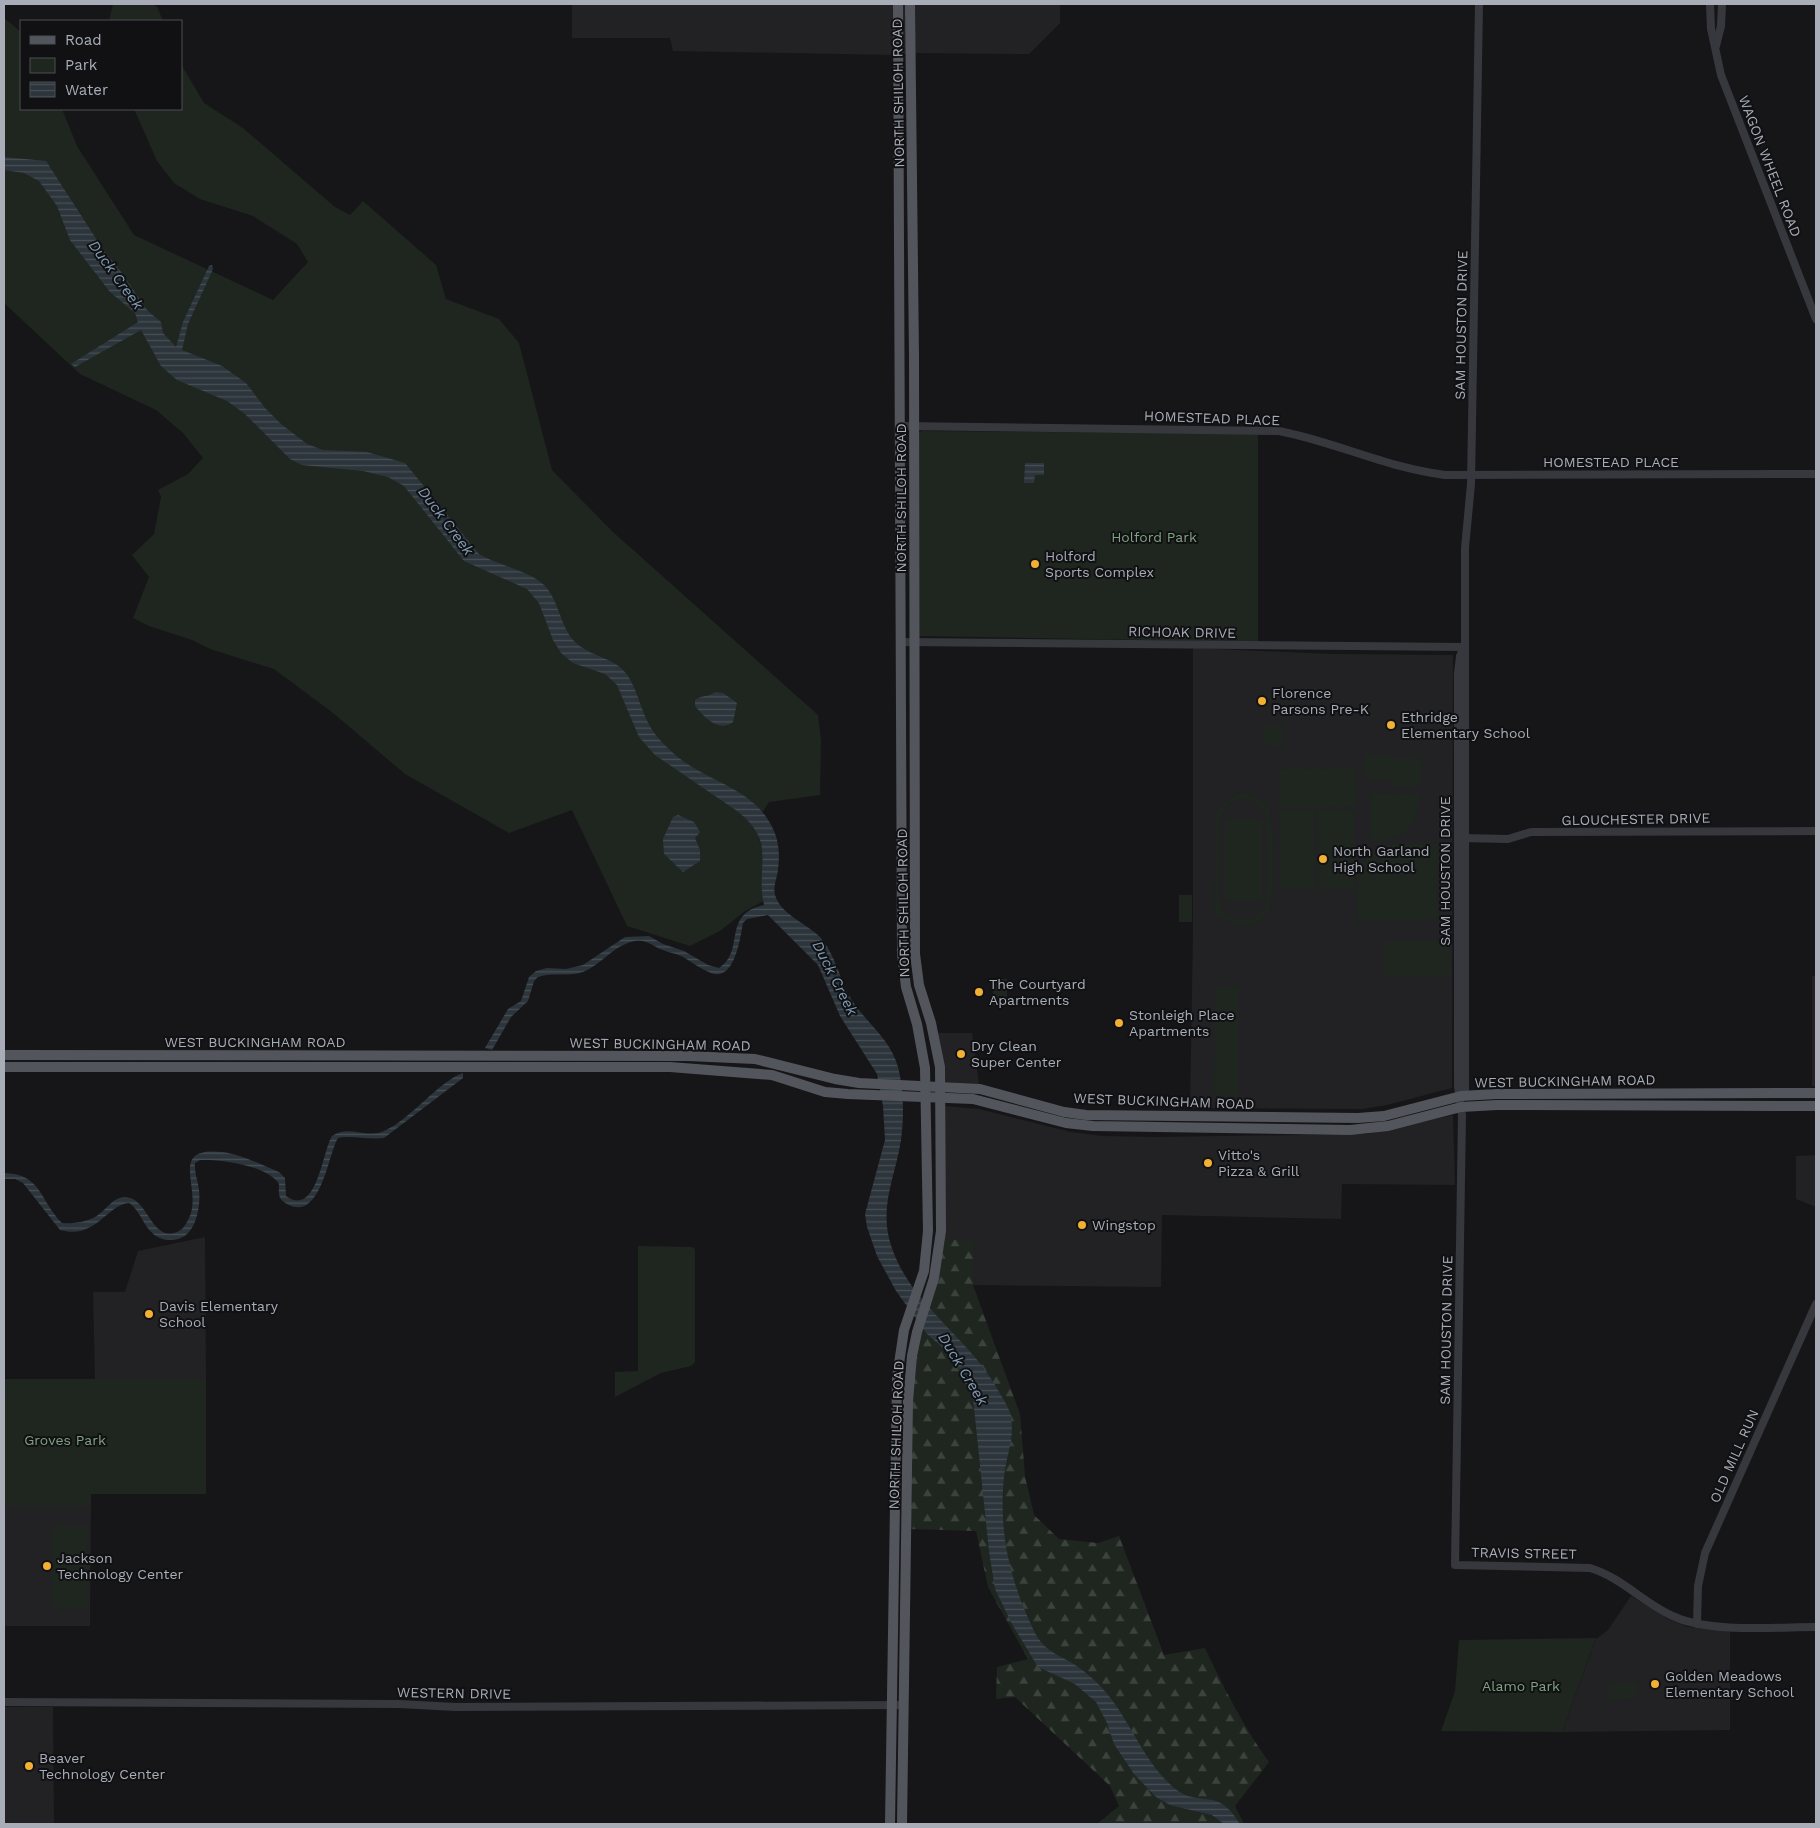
<svg xmlns="http://www.w3.org/2000/svg" width="1820" height="1828" viewBox="0 0 1820 1828" font-family="'Work Sans',sans-serif">
<style>
.built{fill:#222225}
.green{fill:#1e261f;fill-rule:evenodd}
.forest{fill:url(#forest-firs)}
.water{fill:url(#water-rules)}
.lines{fill:none;stroke-linecap:round;stroke-linejoin:round}
.minor{stroke:#37383d;stroke-width:8}
.major{stroke:#53555c;stroke-width:10}
.poi-dot{fill:#f2b134;stroke:#111113;stroke-width:2}
.labels{text-anchor:middle;dominant-baseline:central;stroke-width:4;stroke-linejoin:round;paint-order:stroke}
.street-label{font-size:14px;fill:#a8adb8;stroke:#111113}
.park-label{font-size:14px;fill:#7fa381;stroke:#111113}
.poi-label{font-size:14px;fill:#a8adb8;stroke:#111113;text-anchor:start}
.water-label{font-size:15px;font-style:italic;fill:#7f9bb3;stroke:#111113}
</style>
<defs>
<pattern id="forest-firs" width="22" height="20" patternUnits="userSpaceOnUse" patternTransform="scale(1.25)"><rect width="22" height="20" fill="#1e261f"/><path d="M5 1l3.5 6h-7zM16 11l3.5 6h-7z" fill="#3c433d"/></pattern>
<pattern id="water-rules" width="6" height="5" patternUnits="userSpaceOnUse" patternTransform="scale(1.25)"><rect width="6" height="5" fill="#2c353c"/><path d="M0 2.5h6" fill="none" stroke="#485056"/></pattern>
</defs>
<rect width="100%" height="100%" fill="#161618"/>
<g class="built">
<path d="M572 4H1060V23L1029 54 914 53 895 55 673 51 670 38H572Z"/>
<path d="M1193 648 1331 654 1453 655 1452 1088 1387 1105 1363 1109 1190 1108 1193 933Z"/>
<rect x="1812" y="976" width="4" height="110"/>
<path d="M937 1033H972L979 1084 944 1082Z"/>
<path d="M945 1106 979 1109 1071 1132 1103 1136 1157 1137 1367 1134 1453 1115 1455 1185 1342 1184 1341 1219 1162 1215 1161 1287 973 1285V1241L945 1240Z"/>
<path d="M1816 1155V1207L1796 1199V1156Z"/>
<path d="M205 1237 206 1379 95 1380 93 1292H125L138 1251Z"/>
<path d="M4 1506H91L90 1626H4Z"/>
<path d="M1631 1596 1668 1619 1688 1627 1730 1631V1730L1562 1732 1596 1639 1608 1630Z"/>
<path d="M4 1707H53L54 1824H4Z"/>
</g>
<g class="green">
<path d="M113 4H153L157 7 163 21H109Z"/>
<path d="M4 18 21 32V109H62L77 146 134 235 273 300 308 262 297 244 253 216 200 199 174 183 157 161 134 109H181V64L204 103 243 128 335 207 350 215 363 201 436 265 446 299 499 319 519 343 552 470 612 531 818 715 821 740 820 795 769 802 755 824 767 867 764 901 745 911 720 931 690 946 627 926 572 810 509 833 405 774 333 713 274 669 210 649 192 640 149 626 133 618 149 577 132 555 154 534 161 497 158 490 188 474 203 458 183 433 156 410 80 374 4 303Z"/>
<path d="M922 431 1258 434V642L919 636 918 433Z"/>
<path d="M1267 725H1283V749L1260 741Z"/>
<path d="M1365 755H1392V758H1422L1421 786H1392V779H1365Z"/>
<path d="M1355 768 1356 807 1279 808V769Z"/>
<path d="M1242 793C1253 794 1262 798 1268 807 1275 818 1275 898 1269 910 1265 918 1258 924 1249 926 1236 929 1228 923 1219 914V922H1214L1215 814 1228 798ZM1237 800C1251 798 1263 804 1267 819V900C1259 928 1222 926 1219 896L1220 819 1226 806Z"/>
<path d="M1374 793 1421 794C1418 825 1403 842 1371 842L1370 797Z"/>
<path d="M1318 810H1354V889H1319Z"/>
<path d="M1279 811H1315L1316 889H1280Z"/>
<rect x="1225" y="819" width="37" height="82"/>
<path d="M1392 843 1438 844 1437 920 1357 921C1358 881 1348 858 1392 843Z"/>
<rect x="1179" y="895" width="13" height="27"/>
<rect x="1385" y="941" width="65" height="36"/>
<rect x="993" y="979" width="14" height="27"/>
<path d="M1215 987H1238V1095H1214Z"/>
<path d="M638 1246 692 1247 695 1249V1362L691 1366 661 1373 615 1397V1372L638 1371Z"/>
<path d="M4 1379H206V1494H91V1506H4Z"/>
<rect x="52" y="1526" width="35" height="83"/>
<path d="M1596 1638 1562 1732 1441 1731 1455 1691 1459 1640Z"/>
<path d="M1609 1683H1637V1698L1609 1701Z"/>
</g>
<path class="forest" d="M945 1240H973V1285L1020 1414 1025 1476 1034 1515 1059 1539 1098 1543 1119 1536 1164 1655 1205 1648C1224 1688 1243 1726 1269 1762L1235 1806 1244 1824H1097L1119 1806 1110 1786 1015 1697 996 1699 997 1667 1028 1659 988 1587 976 1531 909 1529 913 1371 918 1339 934 1294Z"/>
<g class="water">
<path d="M4 157 46 161 104 251 119 269 147 310 161 322 163 333 176 347 183 322 209 266 212 265 213 269 188 324 182 350 222 366 246 383 265 408 281 424 307 444 323 450 367 452 405 463 479 554C497 565 530 571 544 585 559 600 560 626 574 641 589 657 616 657 628 676 638 691 641 712 651 728 656 737 665 745 672 752 702 781 755 787 773 829 779 841 780 856 778 869 777 881 771 888 777 900 785 916 807 924 820 937 834 952 839 976 848 994 863 1021 890 1037 898 1067 904 1090 904 1117 901 1140 895 1179 877 1209 893 1251 914 1308 971 1339 999 1392 1003 1399 1008 1406 1010 1413 1016 1437 1006 1455 1004 1477 998 1533 1011 1584 1035 1633 1044 1650 1056 1654 1072 1663 1082 1669 1095 1680 1103 1689 1130 1719 1142 1760 1173 1787 1199 1810 1216 1784 1240 1824H1224L1212 1815 1170 1805 1156 1797 1134 1774 1114 1744 1107 1723 1096 1702 1075 1684 1038 1667 1012 1624 995 1589 989 1551 973 1398 961 1372 949 1353 927 1334 896 1291 877 1256 867 1227 865 1214 885 1140 883 1106 877 1074 840 1016 818 965 768 915 747 919 743 923C740 938 735 982 711 973 700 969 691 961 681 956 675 953 669 953 663 950 652 946 647 939 635 941 615 944 601 965 583 972 568 977 553 972 538 977L534 981 528 1001 511 1017 492 1050 485 1048 508 1009 521 1001 529 977 536 971 547 968 566 969 583 965 625 937 649 936 663 944 684 951 708 965 719 968C746 951 721 914 764 905 755 865 778 843 737 811L655 755 639 737 617 685 605 674 573 663 561 653 553 640 539 603 527 589 464 561 404 486 388 477 363 471 302 465 290 459 245 414 227 401 177 380 161 366 141 330 75 367 71 364 138 322 135 313 110 292 70 240 57 206 39 181 24 173 4 170Z"/>
<path d="M1025 463H1044V475H1035L1034 483H1024Z"/>
<path d="M715 692 723 693 737 703 733 722C719 733 704 717 695 706V700C702 695 709 697 715 692Z"/>
<path d="M678 815 694 822 700 832 695 838 700 850V861L683 872 664 854 663 839 673 817Z"/>
<path d="M463 1073V1078L384 1138C370 1140 349 1135 338 1138 328 1154 321 1223 287 1204 277 1198 279 1194 279 1184 267 1165 220 1159 200 1160L195 1163C194 1172 198 1181 199 1190 201 1206 196 1235 178 1239 170 1241 162 1240 156 1236 143 1227 141 1211 129 1203 106 1205 96 1240 60 1230L23 1183 15 1179H4V1173C42 1174 39 1200 62 1223 72 1224 86 1222 95 1217 108 1210 113 1194 130 1198 149 1203 153 1244 179 1231 183 1229 186 1224 188 1220 205 1191 165 1146 222 1152 240 1154 262 1165 279 1172L285 1178 286 1196C317 1218 322 1152 332 1136 349 1124 366 1139 384 1131 410 1120 439 1081 463 1073Z"/>
</g>
<g class="lines">
<g class="minor">
<path d="M1710 4 1711 29 1721 75 1816 319"/>
<path d="M1716 46 1721 26 1722 4"/>
<path d="M901 426 1279 431C1336 442 1387 468 1445 475L1816 474"/>
<path d="M900 642 1464 647"/>
<path d="M1464 647 1460 656 1458 673V1086L1462 1115 1455 1565 1590 1568C1623 1578 1644 1604 1675 1617 1711 1633 1777 1627 1816 1627"/>
<path d="M1462 838 1508 839 1531 832 1816 831"/>
<path d="M1461 1096 1465 1090V548L1471 484 1479 4"/>
<path d="M1697 1624 1698 1586 1705 1553 1816 1304"/>
<path d="M4 1702 399 1704 456 1707 904 1705"/>
</g>
<g class="major">
<path d="M4 1055 688 1056 755 1059 835 1079 859 1083 980 1089 1064 1112 1086 1115 1358 1118 1384 1116 1461 1096 1496 1094 1816 1093"/>
<path d="M4 1067H670L772 1075 825 1092 848 1094 973 1099 1066 1123 1093 1126 1350 1130 1388 1126 1461 1107 1497 1105 1816 1106"/>
<path d="M890 1824 897 1377 904 1330 924 1271 928 1231 925 1068 917 1024 906 987 902 954C902 638 902 321 898 4"/>
<path d="M902 1824 908 1401 912 1356 917 1332 934 1278 941 1231 940 1067 931 1023 919 985 915 954 914 356 910 4"/>
</g>
</g>
<g class="poi-dot">
<circle cx="1035" cy="564" r="5"/>
<circle cx="1262" cy="701" r="5"/>
<circle cx="1391" cy="725" r="5"/>
<circle cx="1323" cy="859" r="5"/>
<circle cx="979" cy="992" r="5"/>
<circle cx="1119" cy="1023" r="5"/>
<circle cx="961" cy="1054" r="5"/>
<circle cx="1208" cy="1163" r="5"/>
<circle cx="1082" cy="1225" r="5"/>
<circle cx="149" cy="1314" r="5"/>
<circle cx="47" cy="1566" r="5"/>
<circle cx="1655" cy="1684" r="5"/>
<circle cx="29" cy="1766" r="5"/>
</g>
<g class="labels">
<g class="street-label">
<text transform="translate(898 93) rotate(-91)">NORTH SHILOH ROAD</text>
<text transform="translate(1770 166) rotate(69)">WAGON WHEEL ROAD</text>
<text transform="translate(1461 325) rotate(-89)">SAM HOUSTON DRIVE</text>
<text transform="translate(1212 418) rotate(2)">HOMESTEAD PLACE</text>
<text x="1611" y="462">HOMESTEAD PLACE</text>
<text transform="translate(901 498) rotate(-90)">NORTH SHILOH ROAD</text>
<text transform="translate(1182 632) rotate(1)">RICHOAK DRIVE</text>
<text transform="translate(1636 819) rotate(-1)">GLOUCHESTER DRIVE</text>
<text transform="translate(1445 871) rotate(-90)">SAM HOUSTON DRIVE</text>
<text transform="translate(903 903) rotate(-91)">NORTH SHILOH ROAD</text>
<text x="255" y="1042">WEST BUCKINGHAM ROAD</text>
<text transform="translate(660 1044) rotate(1)">WEST BUCKINGHAM ROAD</text>
<text transform="translate(1565 1081) rotate(-1)">WEST BUCKINGHAM ROAD</text>
<text transform="translate(1164 1101) rotate(2)">WEST BUCKINGHAM ROAD</text>
<text transform="translate(1446 1330) rotate(-89)">SAM HOUSTON DRIVE</text>
<text transform="translate(896 1435) rotate(-88)">NORTH SHILOH ROAD</text>
<text transform="translate(1734 1456) rotate(-66)">OLD MILL RUN</text>
<text transform="translate(1524 1553) rotate(1)">TRAVIS STREET</text>
<text transform="translate(454 1693) rotate(1)">WESTERN DRIVE</text>
</g>
<g class="park-label">
<text x="1154" y="537">Holford Park</text>
<text x="65" y="1440">Groves Park</text>
<text x="1521" y="1686">Alamo Park</text>
</g>
<g class="poi-label">
<text x="1045" y="556">Holford<tspan x="1045" dy="16">Sports Complex</tspan></text>
<text x="1272" y="693">Florence<tspan x="1272" dy="16">Parsons Pre-K</tspan></text>
<text x="1401" y="717">Ethridge<tspan x="1401" dy="16">Elementary School</tspan></text>
<text x="1333" y="851">North Garland<tspan x="1333" dy="16">High School</tspan></text>
<text x="989" y="984">The Courtyard<tspan x="989" dy="16">Apartments</tspan></text>
<text x="1129" y="1015">Stonleigh Place<tspan x="1129" dy="16">Apartments</tspan></text>
<text x="971" y="1046">Dry Clean<tspan x="971" dy="16">Super Center</tspan></text>
<text x="1218" y="1155">Vitto's<tspan x="1218" dy="16">Pizza &amp; Grill</tspan></text>
<text x="1092" y="1225">Wingstop</text>
<text x="159" y="1306">Davis Elementary<tspan x="159" dy="16">School</tspan></text>
<text x="57" y="1558">Jackson<tspan x="57" dy="16">Technology Center</tspan></text>
<text x="1665" y="1676">Golden Meadows<tspan x="1665" dy="16">Elementary School</tspan></text>
<text x="39" y="1758">Beaver<tspan x="39" dy="16">Technology Center</tspan></text>
</g>
<g class="water-label">
<text transform="translate(116 275) rotate(54)">Duck Creek</text>
<text transform="translate(446 521) rotate(53)">Duck Creek</text>
<text transform="translate(835 978) rotate(63)">Duck Creek</text>
<text transform="translate(963 1369) rotate(59)">Duck Creek</text>
</g>
</g>
<rect width="1820" height="1828" fill="none" stroke="#a8adb8" stroke-width="10"/>
<rect x="20" y="20" width="162" height="90" fill="#111113" stroke="#4d4f55"/>
<rect x="30" y="36" width="25" height="8" fill="#53555c" stroke="#4d4f55"/>
<text x="65" y="45" font-size="15" fill="#a8adb8">Road</text>
<rect x="30" y="58" width="25" height="15" fill="#1e261f" stroke="#4d4f55"/>
<text x="65" y="70" font-size="15" fill="#a8adb8">Park</text>
<rect x="30" y="82" width="25" height="15" fill="url(#water-rules)" stroke="#4d4f55"/>
<text x="65" y="95" font-size="15" fill="#a8adb8">Water</text>
</svg>
